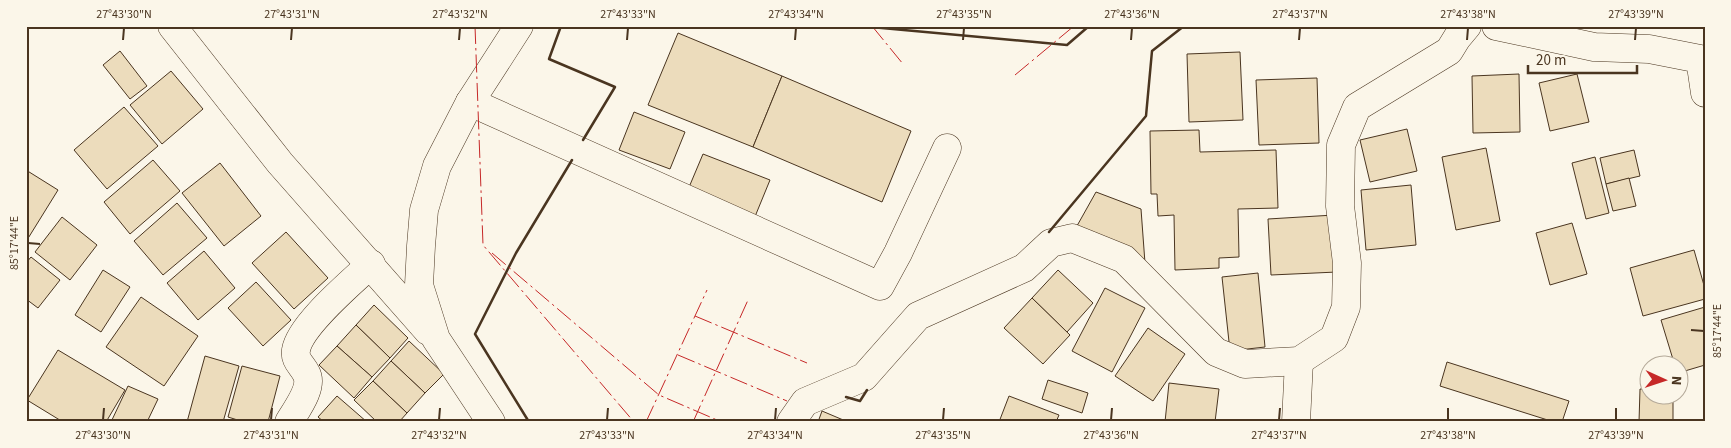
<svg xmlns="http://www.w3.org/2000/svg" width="1731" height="448" viewBox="0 0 1731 448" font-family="'Source Sans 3',sans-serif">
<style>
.building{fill:#ecdcbc;stroke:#4a3520}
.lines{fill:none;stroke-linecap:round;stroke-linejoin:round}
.minor-casing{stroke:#4a3520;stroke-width:29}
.minor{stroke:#fbf6e9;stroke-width:28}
.wall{stroke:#4a3520;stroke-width:2.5}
.power{stroke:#c62828;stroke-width:1;stroke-dasharray:18 4 2.5 4;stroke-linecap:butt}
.ticks{fill:none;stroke:#4a3520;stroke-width:2}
.neatline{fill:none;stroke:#4a3520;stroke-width:2}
.ticks-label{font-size:12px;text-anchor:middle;fill:#4a3520}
</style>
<rect width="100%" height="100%" fill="#fbf6e9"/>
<g class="building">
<path d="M678 33 782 76 753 147 648 105Z"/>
<path d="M120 51 147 86 130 99 103 65Z"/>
<path d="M1240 52 1243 120 1189 122 1187 54Z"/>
<path d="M171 71 203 109 162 144 130 105Z"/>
<path d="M1519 74 1520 132 1473 133 1472 76Z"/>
<path d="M1577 74 1589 122 1550 131 1539 83Z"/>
<path d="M782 76 911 131 882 202 753 147Z"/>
<path d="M1317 78 1319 143 1259 145 1256 80Z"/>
<path d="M124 107 158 146 107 189 74 150Z"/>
<path d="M634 112 685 132 670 169 619 150Z"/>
<path d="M1407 129 1417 171 1370 182 1360 140Z"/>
<path d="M1199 130 1200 152 1276 150 1278 208 1238 209 1239 257 1219 258V268L1175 270 1174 215 1158 216 1157 194H1151L1150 131Z"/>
<path d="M1486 148 1500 221 1456 230 1442 157Z"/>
<path d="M1634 150 1640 176 1606 184 1600 158Z"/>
<path d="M703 154 770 180 754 219 687 192Z"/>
<path d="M1595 157 1609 213 1586 219 1572 163Z"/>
<path d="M153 160 180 191 130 234 104 202Z"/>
<path d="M220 163 261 216 224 246 182 193Z"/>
<path d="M26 170 58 190 27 240H26Z"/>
<path d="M1629 178 1636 206 1613 211 1606 184Z"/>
<path d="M1411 185 1416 245 1366 250 1361 190Z"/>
<path d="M1096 192 1141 209 1145 263 1073 233Z"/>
<path d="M177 203 207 238 163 275 134 241Z"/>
<path d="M1334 215 1337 272 1271 275 1268 219Z"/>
<path d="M62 217 97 245 70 280 35 252Z"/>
<path d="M1572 223 1587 274 1550 285 1536 233Z"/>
<path d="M286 232 328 278 294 309 252 263Z"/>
<path d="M1694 250 1705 289V299L1643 316 1630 268Z"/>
<path d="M204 251 235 288 198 320 167 283Z"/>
<path d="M31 257 60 280 38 308 26 299V263Z"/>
<path d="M103 270 130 287 101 332 75 315Z"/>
<path d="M1058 270 1093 303 1067 332 1032 298Z"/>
<path d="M1258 273 1265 347 1230 351 1222 277Z"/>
<path d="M256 282 291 320 263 346 228 308Z"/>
<path d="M1105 288 1145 308 1112 372 1072 351Z"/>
<path d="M141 297 198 336 164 386 106 347Z"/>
<path d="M1032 298 1070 335 1043 364 1004 328Z"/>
<path d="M374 305 408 338 390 358 356 325Z"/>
<path d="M1705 307V365L1678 373V366H1675L1661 320Z"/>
<path d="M356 325 390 358 372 377 337 346Z"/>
<path d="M1148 328 1185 354 1153 401 1115 376Z"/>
<path d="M409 341 444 374 425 393 391 361Z"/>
<path d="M337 346 372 377 354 398 319 365Z"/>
<path d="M58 350 125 390 106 422H63L27 400Z"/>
<path d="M205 356 239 366 223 422H187Z"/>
<path d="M391 361 425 393 407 413 373 381Z"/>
<path d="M1447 362 1569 401 1562 422H1554L1440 386Z"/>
<path d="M242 366 280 376 268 422H244L228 417Z"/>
<path d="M1048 380 1088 393 1082 413 1042 399Z"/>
<path d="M373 381 407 413 399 422H377L354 400Z"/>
<path d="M1169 383 1219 389 1215 422H1165Z"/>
<path d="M128 386 158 399 147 422H111Z"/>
<path d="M1640 389H1648V396H1673V422H1639Z"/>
<path d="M337 396 367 422H324L318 417Z"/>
<path d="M1009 396 1059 415 1056 422H999Z"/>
<path d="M822 411 848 422H818Z"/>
</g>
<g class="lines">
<g class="minor-casing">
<g id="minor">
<path d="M172 26 280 163 428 331"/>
<path d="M1496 26 1594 47 1649 49 1700 59 1705 93"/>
<path d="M470 102 880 286 898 253 947 148"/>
<path d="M289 422C296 410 314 387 306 373 302 365 294 360 296 350 300 325 352 282 371 264"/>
<path d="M491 422 436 339 419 285 421 246 424 210 437 166 470 102 519 26"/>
<path d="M791 422 805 402 864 377 918 316 1024 268 1051 243 1072 238 1124 259 1216 352 1245 364 1299 361 1334 338 1346 307 1347 263 1340 206 1341 145 1357 107 1449 51 1457 38 1467 26"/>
<path d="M1296 422 1299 361"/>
</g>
</g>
<use href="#minor" class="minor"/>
<g class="wall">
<path d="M561 26 549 59 615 87 583 140"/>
<path d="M860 26 1067 45 1089 26"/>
<path d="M1049 232 1146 116 1152 51 1184 26"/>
<path d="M846 397 860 401 867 390"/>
<path d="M529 422 475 334 516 253 572 160"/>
</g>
<g class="power">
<path d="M475 26 483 245 634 422"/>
<path d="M872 26 903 64"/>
<path d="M1015 75 1074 26"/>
<path d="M492 253 659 395 717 420"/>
<path d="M695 316 807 363"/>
<path d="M678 355 787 401"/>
<path d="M646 422 707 290"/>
<path d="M693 422 748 300"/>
</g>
</g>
<path class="ticks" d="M123 40 124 28M291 40 292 28M459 40 460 28M627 40 628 28M795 40 796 28M963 40 964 28M1131 40 1132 28M1299 40 1300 28M1467 40 1468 28M1635 40 1636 28M28 243 40 244M1691 330 1704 331M103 420 104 408M271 420 272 408M439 420 440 408M607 420 608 408M775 420 776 408M943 420 944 408M1111 420 1112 408M1279 420 1280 408M1448 420V408M1616 420V408"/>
<rect width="1731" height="448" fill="none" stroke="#fbf6e9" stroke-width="55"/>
<g transform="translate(1664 380) rotate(93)"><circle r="24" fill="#fbf6e9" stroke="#b4a999"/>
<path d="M0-4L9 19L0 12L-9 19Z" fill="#c62828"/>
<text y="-8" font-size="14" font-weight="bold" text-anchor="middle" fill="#4a3520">N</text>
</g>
<path d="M1528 65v8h109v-8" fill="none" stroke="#4a3520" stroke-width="2.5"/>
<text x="1536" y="65" font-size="15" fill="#4a3520" stroke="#fbf6e9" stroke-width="4" paint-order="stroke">20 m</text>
<rect x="28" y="28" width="1676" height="392" class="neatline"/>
<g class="ticks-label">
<text x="124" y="18">27°43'30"N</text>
<text x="292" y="18">27°43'31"N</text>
<text x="460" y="18">27°43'32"N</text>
<text x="628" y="18">27°43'33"N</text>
<text x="796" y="18">27°43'34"N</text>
<text x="964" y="18">27°43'35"N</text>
<text x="1132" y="18">27°43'36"N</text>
<text x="1300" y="18">27°43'37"N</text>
<text x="1468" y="18">27°43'38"N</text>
<text x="1636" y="18">27°43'39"N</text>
<text transform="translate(14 243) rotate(-90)" y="4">85°17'44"E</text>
<text transform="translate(1717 331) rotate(-90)" y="4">85°17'44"E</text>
<text x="103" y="439">27°43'30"N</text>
<text x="271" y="439">27°43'31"N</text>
<text x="439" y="439">27°43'32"N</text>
<text x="607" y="439">27°43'33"N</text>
<text x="775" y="439">27°43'34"N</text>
<text x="943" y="439">27°43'35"N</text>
<text x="1111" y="439">27°43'36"N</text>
<text x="1279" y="439">27°43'37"N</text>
<text x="1448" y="439">27°43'38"N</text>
<text x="1616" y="439">27°43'39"N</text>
</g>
</svg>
